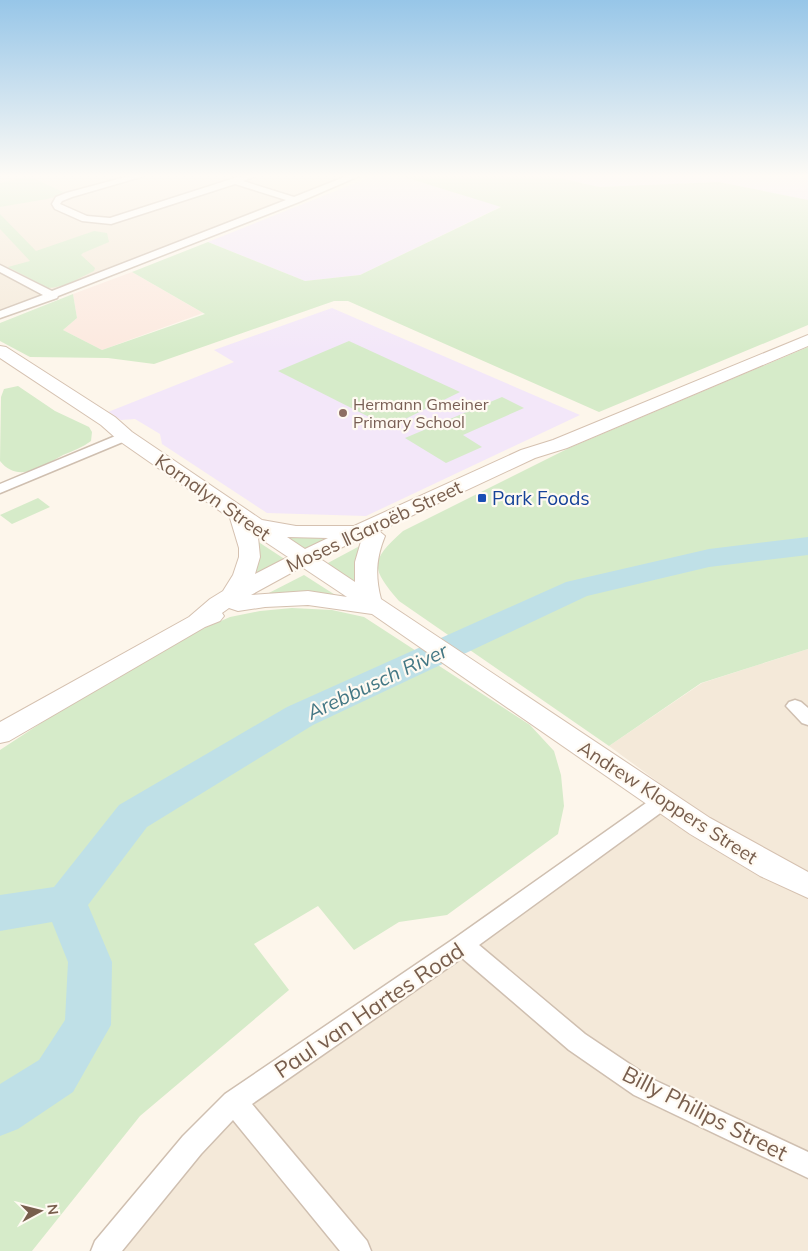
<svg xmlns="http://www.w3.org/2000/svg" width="808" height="1251" viewBox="0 0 808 1251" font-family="Mulish,sans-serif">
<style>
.residential{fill:#f4e9d9}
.commercial{fill:#fce9df}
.education{fill:#f3e7f9}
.green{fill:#d6ebc9}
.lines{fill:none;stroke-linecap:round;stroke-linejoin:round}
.river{fill:#bfe0e7;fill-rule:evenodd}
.street-casing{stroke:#cfbfb0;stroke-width:3}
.secondary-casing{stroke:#d5c1b0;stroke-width:2}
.street{fill:#fff;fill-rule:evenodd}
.secondary{fill:#fff;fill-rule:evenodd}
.education-dot{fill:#8d6e63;stroke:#fffaf2;stroke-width:2}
.transit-dot{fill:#1a4fb4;stroke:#fffaf2;stroke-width:2}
.labels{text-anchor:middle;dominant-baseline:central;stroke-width:4.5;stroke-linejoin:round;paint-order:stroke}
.far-education-label{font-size:16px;fill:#785e54;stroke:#fffaf2;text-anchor:start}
.street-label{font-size:19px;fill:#785e4d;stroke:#fffaf2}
.transit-label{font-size:19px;fill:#164399;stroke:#fffaf2;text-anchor:start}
.water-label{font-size:20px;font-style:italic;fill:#437784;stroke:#fffaf2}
.near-street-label{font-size:22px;fill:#785e4d;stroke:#fffaf2}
</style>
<rect width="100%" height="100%" fill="#fdf6eb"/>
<g class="residential">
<path d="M0 176H346L0 312Z"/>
<path d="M808 649V1251H105L192 1145 673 793 609 746 702 683Z"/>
</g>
<path class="commercial" d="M132 272 203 313 102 350 63 330 77 318 73 294Z"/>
<g class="education">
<path d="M373 176H401L502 206 360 275 305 281 208 242Z"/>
<path d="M551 176H808V200L719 182 599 187Z"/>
<path d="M332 308 580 415 366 516 267 513 162 444 160 434 135 419 121 420 108 412 234 362 214 350Z"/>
</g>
<g class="green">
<path d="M29 176 67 194 47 199 0 207V183Z"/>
<path d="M401 176H551L599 187 719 182 808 200V325L599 412 348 301H334L154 364 108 358 30 357 0 341V323L73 294 77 318 63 330 102 350 205 314 132 272 208 242 305 281 360 275 501 207Z"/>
<path d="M0 214 36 251 94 231 107 233 109 242 83 253 81 255 95 268 94 271C79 278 64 288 48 288L8 267 30 261 0 229Z"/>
<path d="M349 341 460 392 389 427 278 371Z"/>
<path d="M808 347V649L701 683 609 746 399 601C370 567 370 561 403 531L569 448Z"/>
<path d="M18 386 55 411 89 427 92 432 91 441C83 447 73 451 63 455 43 466 18 484 0 461L1 397 4 389Z"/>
<path d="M502 397 524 408 463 435 482 447 446 463 405 438Z"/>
<path d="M38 498 50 507 12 524 0 515Z"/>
<path d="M278 532 343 534 308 552Z"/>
<path d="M254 539 289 562 248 583Z"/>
<path d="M369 541 362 590 326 564Z"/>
<path d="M304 575 340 598H259Z"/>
<path d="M292 608 332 610 364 617 530 725 554 751 561 775 564 806 558 834 447 915 399 922 354 950 318 906 254 944 289 990 140 1116 32 1251H0V750L67 706 200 630 230 617 260 611Z"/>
</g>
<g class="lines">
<path class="river" d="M808 537V555L709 567 587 596 313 725 147 827 88 905 112 962 111 1025 73 1092 18 1129 0 1136V1084L39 1060 65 1020 68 962 52 922 0 931V895L54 887 119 805 287 707 566 582 709 549Z"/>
<g class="street-casing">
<g id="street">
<path d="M129 176H144L72 197 62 201 60 204 87 216 110 218 241 176H255L243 181 294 197 347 176H359L299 202 58 296 57 298 0 318V311L43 295 0 272V265L52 291 286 200 235 184 111 224 82 221 55 209 52 204 56 197 66 193Z"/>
<path d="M125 432 130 433 131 436 130 439 0 493V484Z"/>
<path d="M795 700 801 702 808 708V725L802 723 786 706 789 702Z"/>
<path d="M663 794 670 796 673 801 670 806 479 945 585 1034 652 1079 808 1152V1178L634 1095 569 1050 462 958 252 1104 367 1241 371 1251H340L233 1120 201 1154 122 1251H91L95 1241 183 1136 225 1094 455 938 656 796Z"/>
</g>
</g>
<g class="secondary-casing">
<path id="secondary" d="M808 335V346L567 448 535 458 379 531 385 536C376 558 375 576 381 599L710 818 808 872V898L760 876 690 834 372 614 308 605 265 607 238 611 229 608 222 613 224 616 220 621 205 627 9 741 0 743V722L189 617 210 599 223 591 233 575 239 557V548L230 518 118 440 101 425 0 358V346L6 347 115 417 132 432 262 520 296 526H354L521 450 553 440ZM258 537 288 557 255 574 260 557ZM287 537 328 538 305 549ZM362 538 355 562V582L319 558ZM302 567 347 597 308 591 251 595Z"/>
</g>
<use href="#street" class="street"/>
<use href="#secondary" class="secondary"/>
</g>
<linearGradient id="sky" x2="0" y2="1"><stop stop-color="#97c6e8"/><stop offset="0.5" stop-color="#fefbf6"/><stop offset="1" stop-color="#fefbf6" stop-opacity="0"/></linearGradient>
<rect width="808" height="352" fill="url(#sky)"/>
<circle class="education-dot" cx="343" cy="413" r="5"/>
<rect class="transit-dot" x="477" y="493" width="10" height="10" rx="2.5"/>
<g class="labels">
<g class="far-education-label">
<text x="353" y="404">Hermann Gmeiner<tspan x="353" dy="18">Primary School</tspan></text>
</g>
<g class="street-label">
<text transform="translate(213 497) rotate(35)">Kornalyn Street</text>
<text transform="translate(374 526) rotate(-25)">Moses ǁGaroëb Street</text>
<text transform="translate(668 802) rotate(33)">Andrew Kloppers Street</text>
</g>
<g class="transit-label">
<text x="492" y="498">Park Foods</text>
</g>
<g class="water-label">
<text transform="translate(377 681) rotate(-25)">Arebbusch River</text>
</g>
<g class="near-street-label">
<text transform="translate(369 1010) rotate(-34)">Paul van Hartes Road</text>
<text transform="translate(705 1113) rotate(27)">Billy Philips Street</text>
</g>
</g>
<g transform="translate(40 1211) rotate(83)" stroke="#fffaf2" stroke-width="4" paint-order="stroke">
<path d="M0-4L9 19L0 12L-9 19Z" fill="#785e4d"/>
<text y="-8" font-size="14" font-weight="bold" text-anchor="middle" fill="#785e4d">N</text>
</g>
</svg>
